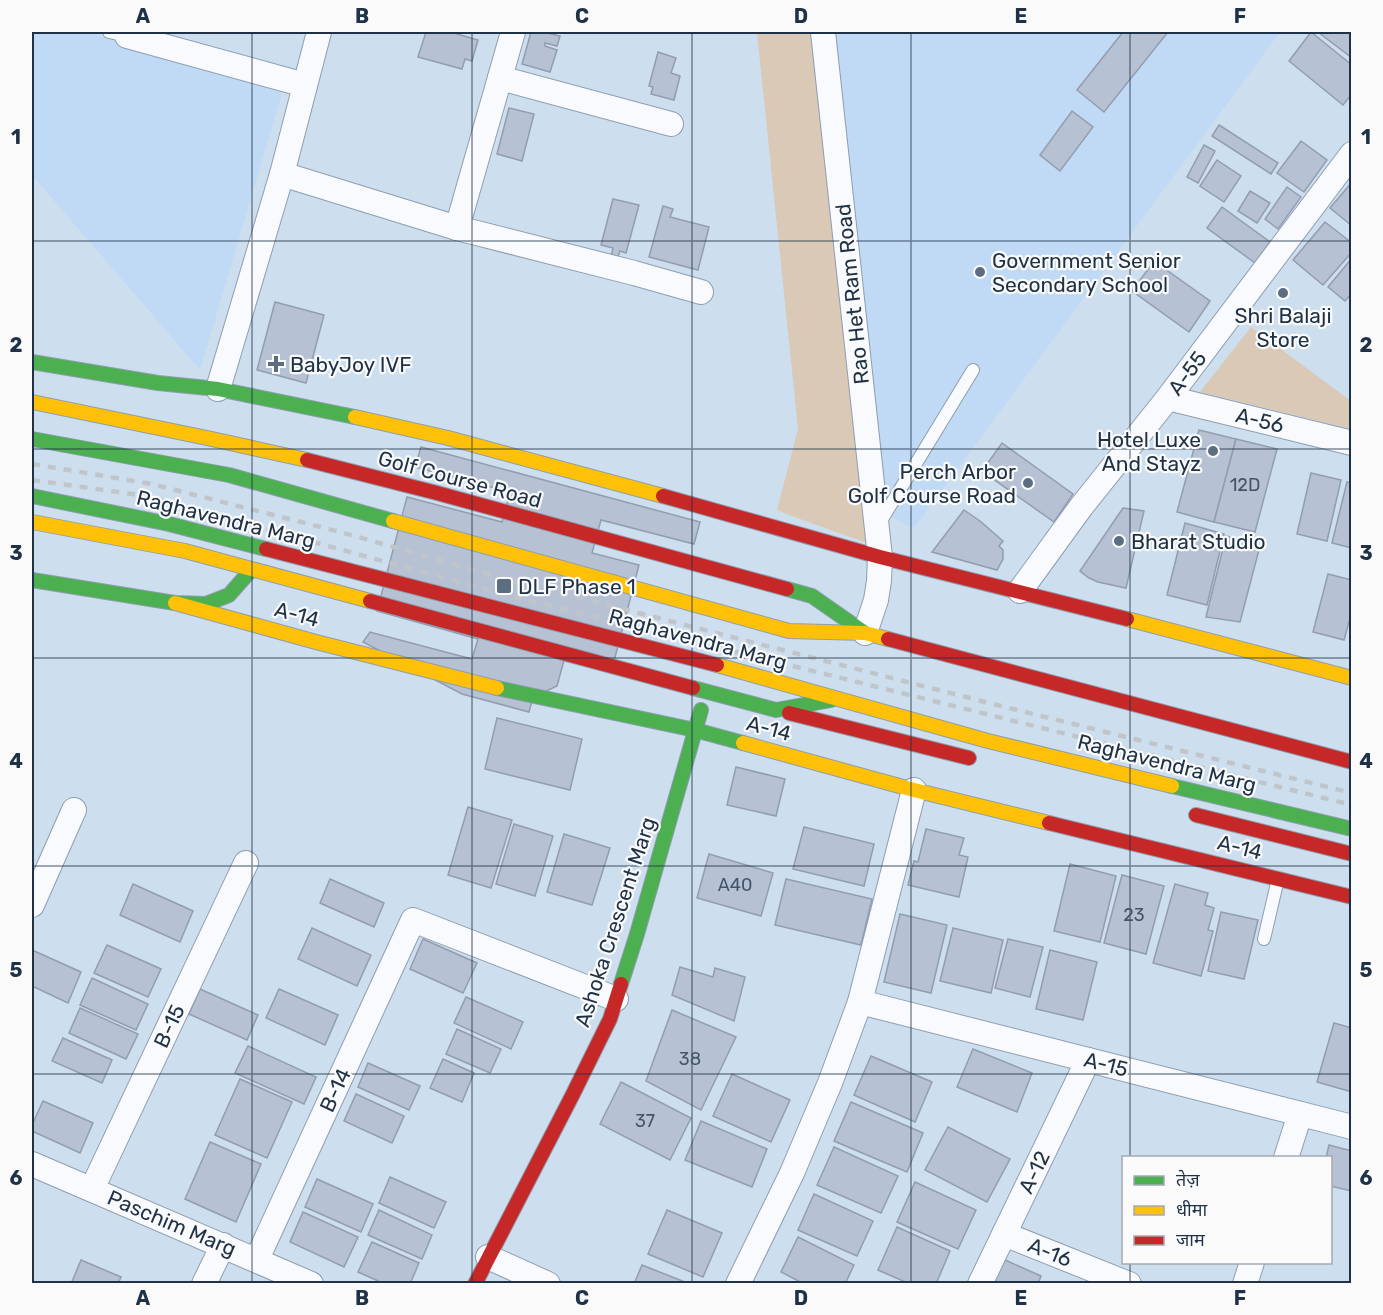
<svg xmlns="http://www.w3.org/2000/svg" width="1383" height="1315" viewBox="0 0 1383 1315" font-family="Rubik,'Noto Sans Devanagari',sans-serif">
<style>
.built{fill:#c0daf5}
.green{fill:#d9c9b6}
.building{fill:#b6c1d4;stroke:#929daf;stroke-width:1.5}
.lines{fill:none;stroke-linecap:round;stroke-linejoin:round}
.lane-casing{stroke:#8d9eaf;stroke-width:14}
.street-casing{stroke:#8d9eaf;stroke-width:26}
.fast-casing{stroke:#8d9eaf;stroke-width:16}
.slow-casing{stroke:#8d9eaf;stroke-width:16}
.jam-casing{stroke:#8d9eaf;stroke-width:16}
.lane{stroke:#f8fafd;stroke-width:12}
.street{stroke:#f8fafd;stroke-width:24}
.fast{stroke:#4caf50;stroke-width:14}
.slow{stroke:#ffc107;stroke-width:14}
.jam{stroke:#c62828;stroke-width:14}
.rail{stroke:#c0c5ca;stroke-width:4.5;stroke-dasharray:8 8;stroke-linecap:butt}
.grid{fill:none;stroke:#1e3146;stroke-width:1.5;stroke-opacity:0.55}
.poi-dot{fill:#5b6e81;stroke:#fafafa;stroke-width:2}
.labels{text-anchor:middle;dominant-baseline:central;stroke-width:4.5;stroke-linejoin:round;paint-order:stroke}
.number-label{font-size:18px;fill:#44556a}
.poi-label{font-size:21px;fill:#1e3146;stroke:#fafafa;text-anchor:start}
.street-label{font-size:21px;fill:#1e3146;stroke:#fafafa}
.neatline{fill:none;stroke:#1e3146;stroke-width:2}
.grid-label{font-size:20px;text-anchor:middle;font-weight:bold;fill:#1e3146}
</style>
<rect width="100%" height="100%" fill="#cddeef"/>
<g class="built">
<path d="M32 32H88L282 93 200 370 32 175Z"/>
<path d="M832 32H1280L914 528 881 512Z"/>
</g>
<g class="green">
<path d="M757 32H815L872 545 789 515 777 510 798 429Z"/>
<path d="M1251 327 1351 401V429L1200 392Z"/>
</g>
<g class="building">
<path d="M426 32H450L478 40 472 61 465 59 462 69 418 57Z"/>
<path d="M531 32H543L560 36 557 46 545 43V46L557 50 550 72 522 64Z"/>
<path d="M1123 32H1168L1104 112 1077 90Z"/>
<path d="M1311 32 1352 65V94L1343 105 1289 61Z"/>
<path d="M1318 32H1352V58Z"/>
<path d="M658 52 676 58 671 73 680 76 674 100 651 94 653 87 649 86Z"/>
<path d="M509 108 534 114 522 161 497 154Z"/>
<path d="M1072 111 1093 127 1060 171 1040 155Z"/>
<path d="M1219 125 1278 163 1271 174 1212 136Z"/>
<path d="M1301 141 1327 160 1304 192 1277 173Z"/>
<path d="M1204 145 1215 151 1198 183 1187 177Z"/>
<path d="M1217 160 1241 176 1224 202 1200 186Z"/>
<path d="M1352 182V226L1330 208Z"/>
<path d="M1287 187 1301 197 1278 229 1265 219Z"/>
<path d="M1250 191 1270 203 1257 223 1238 211Z"/>
<path d="M613 199 639 205 626 253 620 251 617 259 611 257 613 248 601 245Z"/>
<path d="M663 206 673 209 670 217 709 227 698 270 649 257Z"/>
<path d="M1222 207 1270 242 1255 263 1207 228Z"/>
<path d="M1325 222 1352 243V252L1323 285 1293 260Z"/>
<path d="M1352 258V293L1345 301 1328 287Z"/>
<path d="M1154 261 1210 301 1189 332 1132 291Z"/>
<path d="M275 302 324 315 306 383 257 370Z"/>
<path d="M1199 430 1236 439 1214 522 1177 512Z"/>
<path d="M1236 439 1277 449 1255 532 1214 522Z"/>
<path d="M1002 443 1073 494 1054 522 982 471Z"/>
<path d="M421 447 700 522 694 544 601 520 592 553 639 565 613 665 566 653 557 686 533 697 529 712 462 694 363 642 370 632 472 659 478 639 377 611 407 497 502 522 510 492 415 467Z"/>
<path d="M1311 473 1341 480 1327 541 1297 534Z"/>
<path d="M1347 482 1352 483V548L1332 543Z"/>
<path d="M1123 508 1144 511 1126 588 1098 582 1089 578 1080 571Z"/>
<path d="M964 510 980 521 1003 541 999 546 1003 550V559L997 570 932 552Z"/>
<path d="M1185 523 1224 534 1207 605 1167 595Z"/>
<path d="M1226 536 1260 546 1240 622 1206 617Z"/>
<path d="M1328 574 1352 580V611L1344 640 1313 632Z"/>
<path d="M497 718 582 739 570 790 485 769Z"/>
<path d="M736 767 785 779 776 816 727 805Z"/>
<path d="M468 807 512 820 491 888 448 875Z"/>
<path d="M514 824 553 836 535 896 496 884Z"/>
<path d="M804 827 874 844 864 886 793 869Z"/>
<path d="M926 829 964 838 959 855 968 857 959 897 908 885 914 861 918 862Z"/>
<path d="M564 834 610 848 592 905 547 892Z"/>
<path d="M709 854 773 873 761 916 697 898Z"/>
<path d="M1070 864 1116 876 1100 942 1054 931Z"/>
<path d="M1122 875 1164 886 1146 954 1104 943Z"/>
<path d="M330 879 384 903 374 927 320 903Z"/>
<path d="M786 879 872 899 861 945 775 925Z"/>
<path d="M133 884 193 911 180 942 120 915Z"/>
<path d="M1175 884 1208 893 1205 905 1214 908 1208 930 1213 931 1201 976 1153 963Z"/>
<path d="M1221 912 1258 920 1244 979 1208 971Z"/>
<path d="M900 914 947 925 931 993 884 982Z"/>
<path d="M312 928 371 955 357 986 298 959Z"/>
<path d="M953 928 1003 940 991 993 940 981Z"/>
<path d="M423 939 477 963 463 993 410 969Z"/>
<path d="M1008 939 1043 947 1030 997 995 988Z"/>
<path d="M107 945 161 969 148 997 94 973Z"/>
<path d="M32 950 81 972 68 1003 32 986Z"/>
<path d="M1050 950 1097 962 1083 1020 1036 1009Z"/>
<path d="M680 967 713 977 715 968 745 977 734 1021 672 995Z"/>
<path d="M92 978 148 1004 136 1030 80 1005Z"/>
<path d="M200 989 258 1015 247 1040 189 1014Z"/>
<path d="M279 989 338 1015 325 1045 266 1018Z"/>
<path d="M466 997 523 1022 511 1049 454 1023Z"/>
<path d="M80 1008 138 1034 126 1059 69 1033Z"/>
<path d="M672 1010 736 1037 701 1110 646 1081Z"/>
<path d="M1334 1023 1352 1028V1092L1317 1082Z"/>
<path d="M457 1029 501 1049 490 1073 446 1054Z"/>
<path d="M63 1038 112 1060 102 1083 52 1061Z"/>
<path d="M248 1046 316 1077 304 1104 235 1073Z"/>
<path d="M973 1049 1032 1073 1017 1112 957 1087Z"/>
<path d="M871 1056 932 1082 915 1122 854 1095Z"/>
<path d="M443 1059 474 1073 462 1102 430 1088Z"/>
<path d="M368 1063 420 1086 409 1110 358 1087Z"/>
<path d="M732 1074 790 1100 771 1142 713 1116Z"/>
<path d="M240 1079 292 1102 267 1158 215 1135Z"/>
<path d="M621 1082 691 1118 670 1160 600 1124Z"/>
<path d="M356 1094 404 1116 392 1143 344 1121Z"/>
<path d="M43 1101 93 1123 80 1153 32 1131V1125Z"/>
<path d="M851 1102 923 1133 907 1172 834 1141Z"/>
<path d="M701 1121 767 1149 752 1187 685 1160Z"/>
<path d="M948 1127 1010 1159 987 1202 925 1170Z"/>
<path d="M210 1142 261 1164 236 1222 185 1199Z"/>
<path d="M1329 1145 1352 1151V1191L1330 1186V1158H1326Z"/>
<path d="M834 1147 898 1176 881 1213 817 1185Z"/>
<path d="M390 1177 446 1202 434 1228 379 1203Z"/>
<path d="M317 1179 373 1204 361 1232 305 1207Z"/>
<path d="M915 1182 976 1210 958 1249 897 1222Z"/>
<path d="M814 1194 873 1221 857 1256 798 1230Z"/>
<path d="M379 1210 432 1235 422 1259 368 1235Z"/>
<path d="M667 1210 722 1233 703 1277 648 1254Z"/>
<path d="M303 1212 358 1237 344 1267 290 1242Z"/>
<path d="M897 1227 950 1251 936 1284H910L878 1270Z"/>
<path d="M798 1237 854 1265 845 1284H804L781 1272Z"/>
<path d="M372 1242 419 1263 410 1284H385L358 1272Z"/>
<path d="M1003 1259 1041 1276 1038 1284H992Z"/>
<path d="M81 1260 121 1277 118 1284H71Z"/>
<path d="M642 1265 690 1284H634Z"/>
</g>
<g class="lines">
<g class="lane-casing">
<g id="lane">
<path d="M109 32 127 36"/>
<path d="M879 524 973 370"/>
<path d="M1264 939 1278 879"/>
</g>
</g>
<g class="street-casing">
<g id="street">
<path d="M128 32 127 36 305 85"/>
<path d="M823 32 880 557 879 581 876 600 865 633"/>
<path d="M500 78 671 124"/>
<path d="M282 174 457 228 513 32"/>
<path d="M457 228 634 273 701 292"/>
<path d="M218 389 282 174 319 32"/>
<path d="M1168 398 1352 443"/>
<path d="M1020 591 1081 507 1168 398 1352 154"/>
<path d="M32 905 74 810"/>
<path d="M860 1002 1352 1127"/>
<path d="M1286 1158 1300 1114"/>
<path d="M32 1164 311 1284"/>
<path d="M92 1189 246 863"/>
<path d="M1004 1234 1129 1284"/>
<path d="M488 1257 548 1284"/>
<path d="M257 1259 413 920 616 999"/>
<path d="M204 1284 223 1245"/>
<path d="M738 1284 792 1173 830 1083 860 1002 914 790"/>
<path d="M980 1284 1088 1060"/>
<path d="M1245 1284 1252 1262"/>
</g>
</g>
<g class="fast-casing">
<g id="fast">
<path d="M32 362 158 383 218 389 355 417"/>
<path d="M32 439 229 475 393 521"/>
<path d="M32 496 169 524 266 549"/>
<path d="M32 580 175 603 206 604 229 595 251 570"/>
<path d="M787 589 812 596 865 633"/>
<path d="M497 688 695 730 743 743"/>
<path d="M693 688 776 710 831 700"/>
<path d="M1172 786 1352 829"/>
<path d="M621 984 637 934 701 710"/>
</g>
</g>
<g class="slow-casing">
<g id="slow">
<path d="M32 402 207 438 307 460"/>
<path d="M355 417 448 438 663 496"/>
<path d="M393 521 789 631 865 633 888 639"/>
<path d="M32 522 185 551 370 601"/>
<path d="M175 603 316 642 497 688"/>
<path d="M1127 619 1352 678"/>
<path d="M717 665 988 741 1172 786"/>
<path d="M743 743 914 790 1049 823"/>
</g>
</g>
<g class="jam-casing">
<g id="jam">
<path d="M307 460 437 493 787 589"/>
<path d="M663 496 880 557 1127 619"/>
<path d="M266 549 717 665"/>
<path d="M370 601 693 688"/>
<path d="M888 639 1352 762"/>
<path d="M789 713 969 758"/>
<path d="M1196 815 1352 854"/>
<path d="M1049 823 1352 897"/>
<path d="M475 1284 573 1094 610 1019 621 984"/>
</g>
</g>
<use href="#lane" class="lane"/>
<use href="#street" class="street"/>
<use href="#fast" class="fast"/>
<use href="#slow" class="slow"/>
<use href="#jam" class="jam"/>
<g class="rail">
<path d="M32 464 152 484 344 533 506 579 997 705 1352 793"/>
<path d="M32 480 146 496 503 594 1352 805"/>
</g>
</g>
<path class="grid" d="M252 32V1284M472 32V1284M692 32V1284M911 32V1284M1130 32V1158M32 241H1352M32 449H1352M32 658H1352M32 866H1352M32 1074H1352M1130 1262V1284"/>
<g class="poi-dot">
<circle cx="980" cy="272" r="6"/>
<circle cx="1283" cy="293" r="6"/>
<path d="M273 355h6v6h6v6h-6v6h-6v-6h-6v-6h6z"/>
<circle cx="1213" cy="451" r="6"/>
<circle cx="1028" cy="483" r="6"/>
<circle cx="1119" cy="541" r="6"/>
<rect x="496" y="578" width="16" height="16" rx="3"/>
</g>
<g class="labels">
<g class="number-label">
<text x="1245" y="485">12D</text>
<text x="735" y="885">A40</text>
<text x="1134" y="915">23</text>
<text x="690" y="1059">38</text>
<text x="645" y="1121">37</text>
</g>
<g class="poi-label">
<text x="992" y="260">Government Senior<tspan x="992" dy="24">Secondary School</tspan></text>
<text x="1283" y="315" text-anchor="middle">Shri Balaji<tspan x="1283" dy="24">Store</tspan></text>
<text x="290" y="364">BabyJoy IVF</text>
<text x="1201" y="439" text-anchor="end">Hotel Luxe<tspan x="1201" dy="24">And Stayz</tspan></text>
<text x="1016" y="471" text-anchor="end">Perch Arbor<tspan x="1016" dy="24">Golf Course Road</tspan></text>
<text x="1131" y="541">Bharat Studio</text>
<text x="518" y="586">DLF Phase 1</text>
</g>
<g class="street-label">
<text transform="translate(852 294) rotate(-96)">Rao Het Ram Road</text>
<text transform="translate(1187 373) rotate(-53)">A-55</text>
<text transform="translate(1260 420) rotate(14)">A-56</text>
<text transform="translate(460 479) rotate(15)">Golf Course Road</text>
<text transform="translate(226 519) rotate(14)">Raghavendra Marg</text>
<text transform="translate(297 614) rotate(15)">A-14</text>
<text transform="translate(698 639) rotate(15)">Raghavendra Marg</text>
<text transform="translate(769 728) rotate(15)">A-14</text>
<text transform="translate(1167 763) rotate(14)">Raghavendra Marg</text>
<text transform="translate(1240 847) rotate(14)">A-14</text>
<text transform="translate(615 922) rotate(-72)">Ashoka Crescent Marg</text>
<text transform="translate(169 1026) rotate(-65)">B-15</text>
<text transform="translate(1106 1064) rotate(14)">A-15</text>
<text transform="translate(335 1090) rotate(-65)">B-14</text>
<text transform="translate(1034 1172) rotate(-64)">A-12</text>
<text transform="translate(172 1223) rotate(23)">Paschim Marg</text>
<text transform="translate(1050 1252) rotate(22)">A-16</text>
</g>
</g>
<rect width="1383" height="1315" fill="none" stroke="#fafafa" stroke-width="66"/>
<rect x="1122" y="1156" width="210" height="108" fill="#fafafa" stroke="#a2aab2" stroke-width="1.5"/>
<rect x="1134" y="1176" width="30" height="9" fill="#4caf50" stroke="#a2aab2" stroke-width="1.5"/>
<text x="1176" y="1186" font-size="18" fill="#1e3146">तेज़</text>
<rect x="1134" y="1206" width="30" height="9" fill="#ffc107" stroke="#a2aab2" stroke-width="1.5"/>
<text x="1176" y="1216" font-size="18" fill="#1e3146">धीमा</text>
<rect x="1134" y="1236" width="30" height="9" fill="#c62828" stroke="#a2aab2" stroke-width="1.5"/>
<text x="1176" y="1246" font-size="18" fill="#1e3146">जाम</text>
<rect x="33" y="33" width="1317" height="1249" class="neatline"/>
<g class="grid-label">
<text x="143" y="23">A</text>
<text x="362" y="23">B</text>
<text x="582" y="23">C</text>
<text x="801" y="23">D</text>
<text x="1021" y="23">E</text>
<text x="1240" y="23">F</text>
<text x="16" y="144">1</text>
<text x="1366" y="144">1</text>
<text x="16" y="352">2</text>
<text x="1366" y="352">2</text>
<text x="16" y="560">3</text>
<text x="1366" y="560">3</text>
<text x="16" y="768">4</text>
<text x="1366" y="768">4</text>
<text x="16" y="977">5</text>
<text x="1366" y="977">5</text>
<text x="16" y="1185">6</text>
<text x="1366" y="1185">6</text>
<text x="143" y="1305">A</text>
<text x="362" y="1305">B</text>
<text x="582" y="1305">C</text>
<text x="801" y="1305">D</text>
<text x="1021" y="1305">E</text>
<text x="1240" y="1305">F</text>
</g>
</svg>
